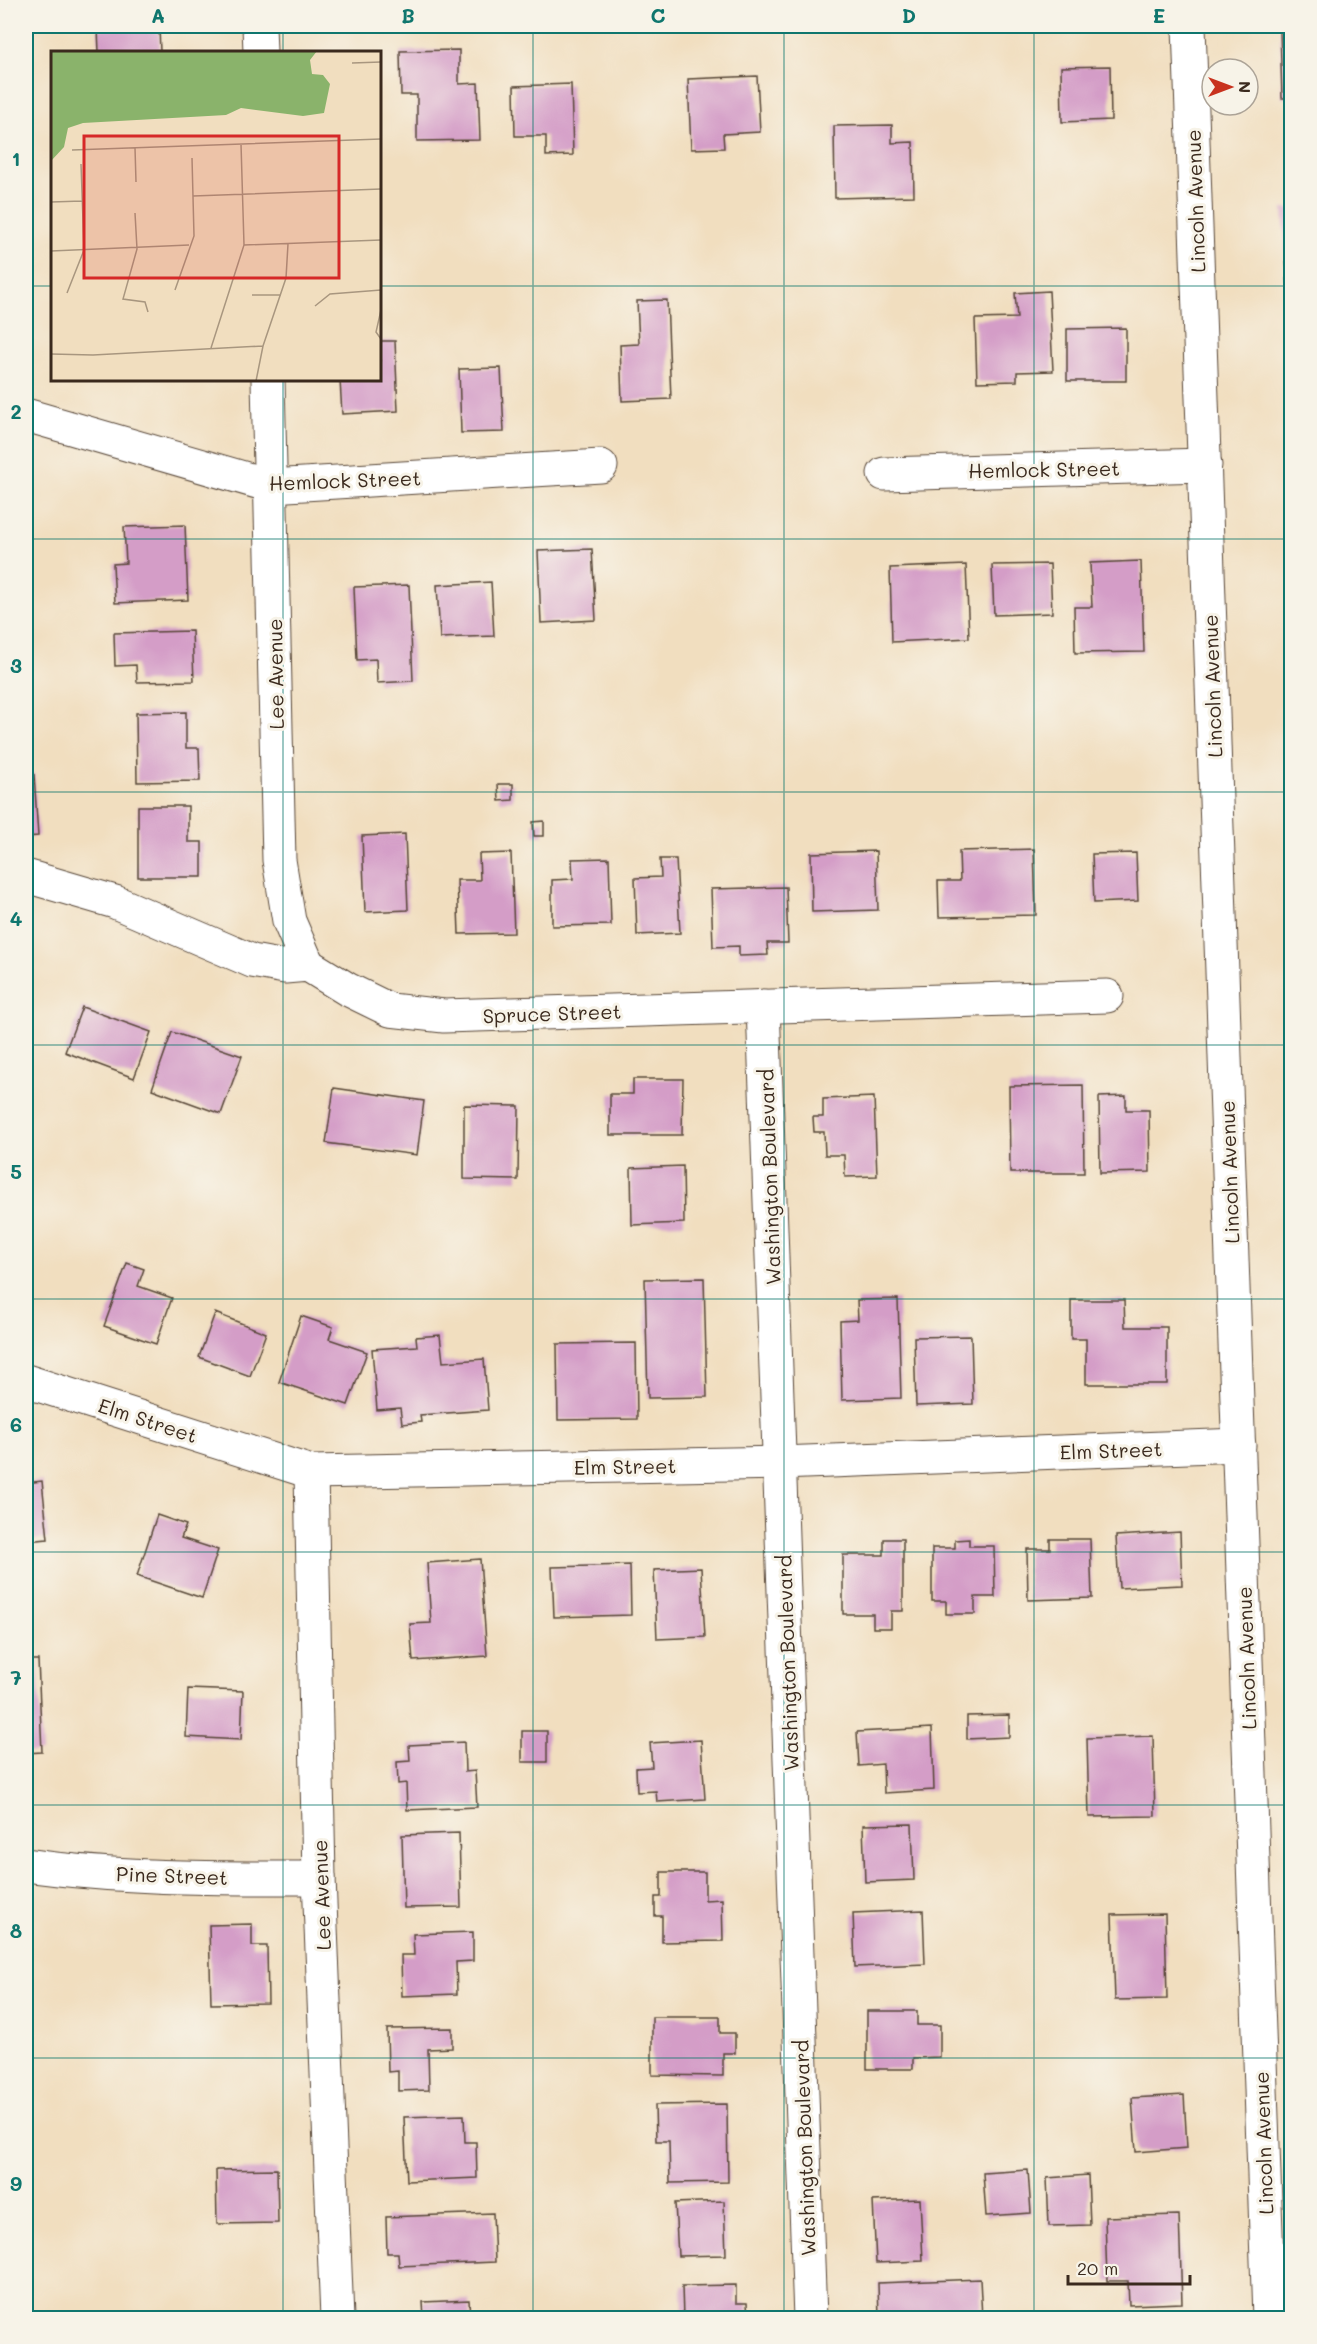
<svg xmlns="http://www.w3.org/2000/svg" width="1317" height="2344" viewBox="0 0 1317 2344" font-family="Mali,sans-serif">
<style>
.building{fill:#d49dc7}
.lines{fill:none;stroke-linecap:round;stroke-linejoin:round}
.street-casing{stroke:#564536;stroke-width:35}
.street{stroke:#fff;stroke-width:33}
.grid{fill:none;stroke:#0f766e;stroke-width:1.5;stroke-opacity:0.55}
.labels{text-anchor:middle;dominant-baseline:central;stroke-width:6;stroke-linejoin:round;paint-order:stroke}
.street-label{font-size:20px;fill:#3b2a1e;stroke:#f7f3e8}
.inset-road{fill:none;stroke:#a8967f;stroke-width:1.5}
.view{fill:#d62828;fill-opacity:0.15;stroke:#d62828;stroke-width:3}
.inset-edge{fill:none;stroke:#3b2a1e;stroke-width:3}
.neatline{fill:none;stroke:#0f766e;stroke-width:2}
.grid-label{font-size:20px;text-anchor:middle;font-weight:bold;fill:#0f766e}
</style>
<rect width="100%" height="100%" fill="#f7f3e8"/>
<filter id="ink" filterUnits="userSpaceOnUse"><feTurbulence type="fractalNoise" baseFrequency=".0167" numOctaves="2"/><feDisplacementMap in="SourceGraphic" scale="12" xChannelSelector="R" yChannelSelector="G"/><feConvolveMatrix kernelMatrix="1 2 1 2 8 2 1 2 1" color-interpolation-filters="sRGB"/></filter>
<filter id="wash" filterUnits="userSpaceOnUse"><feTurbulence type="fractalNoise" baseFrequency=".008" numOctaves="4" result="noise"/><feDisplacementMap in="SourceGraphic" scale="24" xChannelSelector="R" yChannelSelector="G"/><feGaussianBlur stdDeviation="1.35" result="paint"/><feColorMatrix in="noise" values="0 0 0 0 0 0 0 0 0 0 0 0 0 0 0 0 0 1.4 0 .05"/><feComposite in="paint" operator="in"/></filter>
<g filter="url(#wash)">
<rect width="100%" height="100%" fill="#f1debf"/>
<g id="blocks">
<g class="building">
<path d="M159 27 160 52H99L98 29Z"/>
<path d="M1280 29H1292V98H1282Z"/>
<path d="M459 50V84L478 83 480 140 417 141V95H401L400 51Z"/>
<path d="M1110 66 1111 120 1062 122 1061 67Z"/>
<path d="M757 76 760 132 723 134 724 148 691 149 688 79Z"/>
<path d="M571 84 573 155 546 156V136H515L514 86Z"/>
<path d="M892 125V143L913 142 914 196 835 198 834 126Z"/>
<path d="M1283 209H1292V288L1288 289Z"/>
<path d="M1049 291 1053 371 1017 372V381L977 382 975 319 1017 318 1015 293Z"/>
<path d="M667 300 671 399 622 401 620 345 639 344 637 301Z"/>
<path d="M1126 328V381H1067V329Z"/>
<path d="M380 341H395L398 411 342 414 340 380H380Z"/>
<path d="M501 368 504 432 461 433 459 369Z"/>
<path d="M185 525 188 600 115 603 113 564 126 563 124 527Z"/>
<path d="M592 549 596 620 541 623 538 551Z"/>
<path d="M1141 561 1144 652 1075 653 1074 607H1092L1090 563Z"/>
<path d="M1050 564 1052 613 994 615 992 565Z"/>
<path d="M966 565 969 638 892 642 890 568Z"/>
<path d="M491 582 494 636 440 638 437 585Z"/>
<path d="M409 585 413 681 377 683 376 659 357 660 354 587Z"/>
<path d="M192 631 194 681 137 682 136 665 115 666 114 633Z"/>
<path d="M186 712V748H199L200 781 137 782 136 713Z"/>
<path d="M26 774H34L38 836 26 837Z"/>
<path d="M498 784H513V800L499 801Z"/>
<path d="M138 806H188V842H202V877H138Z"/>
<path d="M544 821V836H534L533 822Z"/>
<path d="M405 834 408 910 365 912 362 836Z"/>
<path d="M1034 849 1036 915 939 917 938 881H960L959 851Z"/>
<path d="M876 851 878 910 812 912 811 853Z"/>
<path d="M511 853 514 933 459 934 457 880H480L479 854Z"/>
<path d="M1136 853 1138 901 1094 903 1092 854Z"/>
<path d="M609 858 611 925 552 926V880L573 879 572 859Z"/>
<path d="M660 859H676L680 933 637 935 635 878 661 877Z"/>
<path d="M786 887 788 943H767L768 955 739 956V946L713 947 711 889Z"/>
<path d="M82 1007 151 1032 134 1078 65 1052Z"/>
<path d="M172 1032 242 1056 221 1114 152 1089Z"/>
<path d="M633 1079H683L682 1135H610V1094H633Z"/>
<path d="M1083 1085 1084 1173H1010L1009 1086Z"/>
<path d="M334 1088 424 1101 417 1155 326 1143Z"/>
<path d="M1126 1096V1110H1149L1150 1172 1100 1173 1099 1097Z"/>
<path d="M874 1097 877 1176 845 1177 844 1155H825L824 1132H814L813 1117H823V1099Z"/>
<path d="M464 1105 519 1106 518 1180 464 1179Z"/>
<path d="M683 1166 684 1223 632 1225 631 1168Z"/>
<path d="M127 1263 144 1269 138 1286 172 1298 156 1344 104 1326Z"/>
<path d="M704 1278 707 1397 648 1398 645 1279Z"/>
<path d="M898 1299 901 1398 842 1400 840 1321 858 1320 857 1300Z"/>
<path d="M1071 1300H1124L1125 1327H1167V1384H1086V1339H1071Z"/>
<path d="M215 1313 266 1333 250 1376 199 1357Z"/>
<path d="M301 1316 333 1327 329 1339 367 1352 348 1405 279 1382Z"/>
<path d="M440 1335 443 1362 484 1359 488 1410 420 1415 421 1422 402 1424 400 1408 377 1410 372 1349 417 1346 416 1337Z"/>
<path d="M971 1336 973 1404 916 1406 914 1337Z"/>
<path d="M636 1343 637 1419 558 1420 557 1344Z"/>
<path d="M42 1481 48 1539 26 1541V1483Z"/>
<path d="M157 1515 186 1525 181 1538 218 1550 202 1598 137 1576Z"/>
<path d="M1180 1532 1182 1585 1119 1588 1116 1536Z"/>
<path d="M884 1539H903V1611H891V1628H873V1614H843V1555H884Z"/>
<path d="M969 1539V1546H994L995 1597H975V1614H946V1601H932V1548H955V1540Z"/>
<path d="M1050 1539H1090L1092 1598 1028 1600 1027 1549H1050Z"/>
<path d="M480 1559 487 1656 413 1661 410 1624 431 1623 427 1563Z"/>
<path d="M630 1565 631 1615 554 1617 552 1567Z"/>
<path d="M701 1568 705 1637 657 1639 654 1570Z"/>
<path d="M26 1660H38L42 1752 26 1753Z"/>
<path d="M188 1689 243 1691 241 1740 186 1737Z"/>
<path d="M1009 1715V1737L967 1739V1716Z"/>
<path d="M932 1728 934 1790 884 1793 883 1764 859 1766 857 1732Z"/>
<rect x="522" y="1731" width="25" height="31"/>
<path d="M1153 1736 1155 1816 1089 1817 1087 1738Z"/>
<path d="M701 1740 705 1799 657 1802 656 1791 637 1792 636 1768 652 1767 650 1743Z"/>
<path d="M464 1742 465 1772 475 1771 477 1807 407 1810 406 1783 398 1784 397 1762 410 1761 409 1745Z"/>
<path d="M912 1824 914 1880 865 1882 863 1825Z"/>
<path d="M459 1833 461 1907 404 1908 402 1835Z"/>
<path d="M661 1872H705V1900L722 1899 723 1941 662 1942V1916H655V1897H661Z"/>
<path d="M923 1910 925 1964 855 1967 853 1913Z"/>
<path d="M1165 1914 1167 1999 1115 2000 1112 1915Z"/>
<path d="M252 1924V1946H267L268 2003 211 2004 209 1925Z"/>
<path d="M473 1932V1961L456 1962 457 1994 402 1996 401 1955H414L413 1934Z"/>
<path d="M867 2011H917V2025H940V2057L913 2058V2069H867Z"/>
<path d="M652 2017H720V2033H735V2053H723V2076L652 2075Z"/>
<path d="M452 2028V2048L428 2049 429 2090 398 2091V2071L388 2072 387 2029Z"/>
<path d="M1184 2095 1187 2148 1136 2152 1132 2098Z"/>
<path d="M727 2104 728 2182 670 2183 669 2141H656L655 2105Z"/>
<path d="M464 2115 465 2142H476L477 2178 407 2181 404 2117Z"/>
<path d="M277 2169 278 2223 217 2224 216 2170Z"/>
<path d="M1028 2170 1031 2213 986 2216 983 2173Z"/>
<path d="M1088 2175 1090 2225 1049 2226 1047 2178Z"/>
<path d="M920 2199 923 2261 876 2263 873 2201Z"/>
<path d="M724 2201 726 2255 678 2256 675 2203Z"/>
<path d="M493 2213 495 2262 399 2266 398 2253H387L386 2217Z"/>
<path d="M1179 2215 1182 2303 1129 2305 1128 2281H1107L1105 2217Z"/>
<path d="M980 2279 982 2318H879L878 2283Z"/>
<path d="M736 2285V2303H747L748 2318H683L682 2286Z"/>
<path d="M469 2300 470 2318H424L423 2302Z"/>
</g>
</g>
</g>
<g filter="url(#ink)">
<use href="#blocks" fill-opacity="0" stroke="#564536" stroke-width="1.5"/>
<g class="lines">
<g class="street-casing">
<g id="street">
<path d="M259 26 260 52"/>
<path d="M1189 26 1269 2318"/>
<path d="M268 380 279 860 289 921 308 965"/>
<path d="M26 415 271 486 601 466"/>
<path d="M884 474 1205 465"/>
<path d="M26 876 115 902 252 961 285 967 308 965 347 989 390 1010 444 1016 1107 996"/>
<path d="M763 1006 810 2318"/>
<path d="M26 1381 311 1472 780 1463 1239 1445"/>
<path d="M311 1472 319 1878 337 2318"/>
<path d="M26 1865C122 1879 222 1878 319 1878"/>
</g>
</g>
<use href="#street" class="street"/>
</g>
</g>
<path class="grid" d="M283 26V52M533 26V2318M784 26V2318M1034 26V2318M26 286H52M380 286H1292M283 380V2318M26 539H1292M26 792H1292M26 1045H1292M26 1299H1292M26 1552H1292M26 1805H1292M26 2058H1292"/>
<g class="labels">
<g class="street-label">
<text transform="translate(1195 201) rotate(-92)">Lincoln Avenue</text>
<text transform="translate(1044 469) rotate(-1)">Hemlock Street</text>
<text transform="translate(345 480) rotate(-2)">Hemlock Street</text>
<text transform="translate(275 674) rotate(-91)">Lee Avenue</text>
<text transform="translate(1212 686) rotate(-92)">Lincoln Avenue</text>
<text transform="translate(552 1013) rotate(-2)">Spruce Street</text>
<text transform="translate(1229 1172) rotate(-92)">Lincoln Avenue</text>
<text transform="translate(769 1177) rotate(-92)">Washington Boulevard</text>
<text transform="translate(148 1420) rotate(18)">Elm Street</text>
<text transform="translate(1111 1450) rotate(-2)">Elm Street</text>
<text transform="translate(625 1466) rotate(-1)">Elm Street</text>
<text transform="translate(1246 1658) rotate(-92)">Lincoln Avenue</text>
<text transform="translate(787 1663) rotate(-92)">Washington Boulevard</text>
<text transform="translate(172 1875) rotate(2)">Pine Street</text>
<text transform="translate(321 1895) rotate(-92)">Lee Avenue</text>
<text transform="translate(1263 2143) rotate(-92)">Lincoln Avenue</text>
<text transform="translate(804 2148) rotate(-92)">Washington Boulevard</text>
</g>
</g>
<g transform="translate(51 51)">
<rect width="330" height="330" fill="#f1debf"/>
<path d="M0 0H266L259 9 261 23 272 24 279 33 273 62 252 65 190 57 175 64 32 72 17 77 13 96 0 110Z" fill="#8ab36b"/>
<path class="inset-road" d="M301 12 330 11M84 97 85 131M21 99 330 88M142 145 330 138M0 151 31 150M84 162 86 198 72 248 94 251 97 261M193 194 330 189M0 200 138 194M124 239 143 185 141 107M16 242 33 199 30 113M201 244H230M264 255 279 243 330 239M330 259 325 281 330 288M160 297 193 194 190 93M0 303 42 304 212 295M205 330 212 295 235 227 237 193"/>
<path class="view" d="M33 85H288V227H33Z"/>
<rect width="330" height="330" class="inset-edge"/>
</g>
<rect width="1317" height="2344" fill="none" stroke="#f7f3e8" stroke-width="66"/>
<g transform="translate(1230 87) rotate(90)"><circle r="28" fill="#f7f3e8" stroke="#aca397" stroke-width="1.5"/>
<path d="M0-4.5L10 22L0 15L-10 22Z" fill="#c8321e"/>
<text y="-9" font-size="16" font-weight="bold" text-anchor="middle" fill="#3b2a1e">N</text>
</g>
<path d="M1068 2275v9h122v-9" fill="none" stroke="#3b2a1e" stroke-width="3"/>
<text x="1077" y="2275" font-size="18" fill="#3b2a1e" stroke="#f7f3e8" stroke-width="4.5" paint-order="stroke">20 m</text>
<rect x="33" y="33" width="1251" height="2278" class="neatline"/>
<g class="grid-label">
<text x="158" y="23">A</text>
<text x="408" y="23">B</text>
<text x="658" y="23">C</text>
<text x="909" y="23">D</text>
<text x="1159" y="23">E</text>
<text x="16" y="166">1</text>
<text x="16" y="419">2</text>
<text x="16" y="673">3</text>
<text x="16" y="926">4</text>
<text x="16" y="1179">5</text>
<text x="16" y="1432">6</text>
<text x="16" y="1685">7</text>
<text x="16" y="1938">8</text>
<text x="16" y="2191">9</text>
</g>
</svg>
